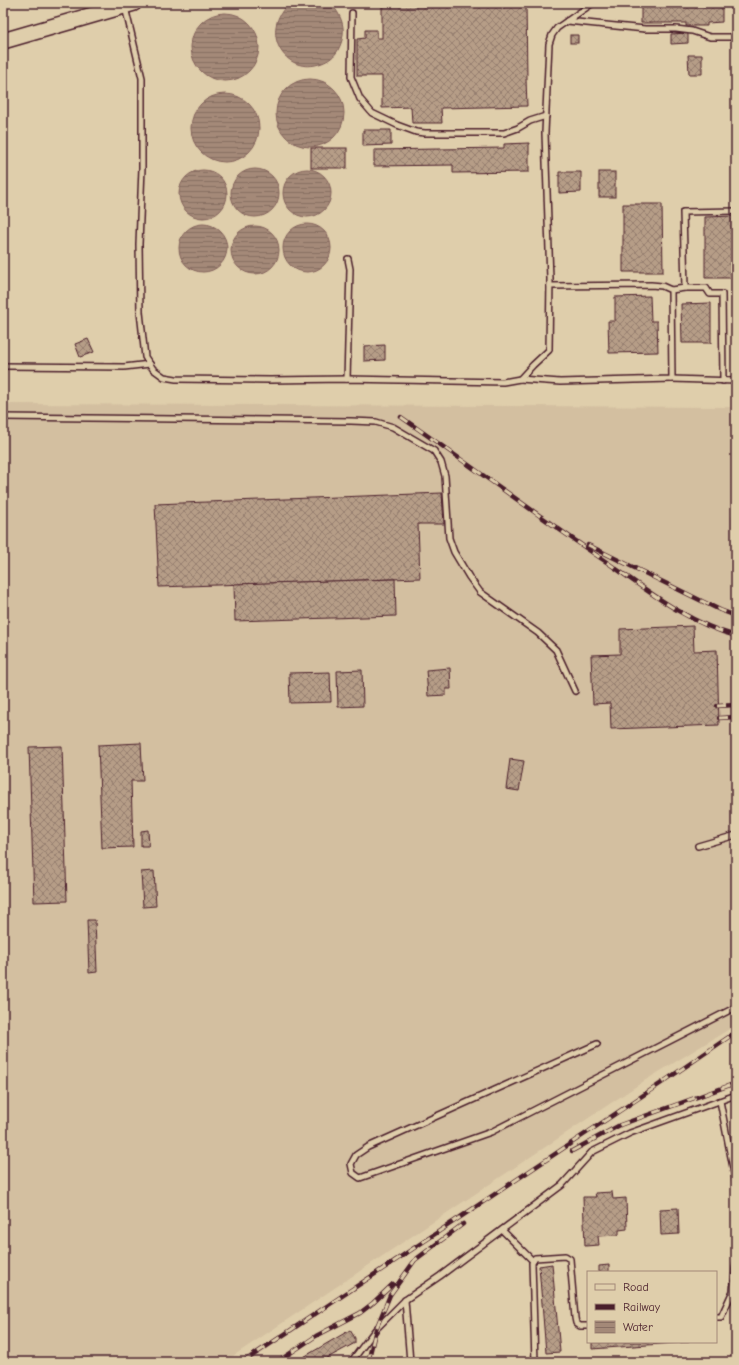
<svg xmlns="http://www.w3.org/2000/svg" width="739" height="1365" viewBox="0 0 739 1365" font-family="'Comic Neue',sans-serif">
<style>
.built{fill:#d3bfa0}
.water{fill:url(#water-rules);stroke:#805f59}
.building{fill:url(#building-cross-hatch);stroke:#4a1f2b}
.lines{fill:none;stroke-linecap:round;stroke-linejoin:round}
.lane-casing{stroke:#4a1f2b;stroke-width:8}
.secondary-casing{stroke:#4a1f2b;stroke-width:18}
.lane{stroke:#dfceab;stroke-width:5}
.secondary{stroke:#dfceab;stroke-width:15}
.rail-casing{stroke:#4a1f2b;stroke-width:4.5}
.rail{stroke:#dfceab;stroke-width:3;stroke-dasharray:9;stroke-linecap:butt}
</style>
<defs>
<pattern id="water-rules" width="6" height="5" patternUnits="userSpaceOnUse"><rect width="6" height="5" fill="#a48978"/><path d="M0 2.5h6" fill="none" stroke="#886f63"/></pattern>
<pattern id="building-cross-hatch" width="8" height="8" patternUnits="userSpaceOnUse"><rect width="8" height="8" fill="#b69d87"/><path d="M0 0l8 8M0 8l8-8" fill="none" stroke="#967f6f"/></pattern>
</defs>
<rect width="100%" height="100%" fill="#dfceab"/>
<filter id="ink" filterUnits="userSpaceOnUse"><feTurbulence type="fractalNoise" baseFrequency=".025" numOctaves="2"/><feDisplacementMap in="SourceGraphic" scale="8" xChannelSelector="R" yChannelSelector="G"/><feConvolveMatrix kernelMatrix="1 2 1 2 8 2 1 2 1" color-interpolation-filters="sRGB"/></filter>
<g filter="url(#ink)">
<path class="built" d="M3 404 732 407 731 515 736 521V1025L644 1081 224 1362H3Z"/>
<g class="water">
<path d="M290 3C302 3 316 1 327 3 331 4 336 9 338 13 345 25 345 37 338 50 335 56 328 61 322 63 284 78 258 29 290 3Z"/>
<circle cx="225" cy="47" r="34"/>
<circle cx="310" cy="113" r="34"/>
<circle cx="225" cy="128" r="34"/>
<circle cx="307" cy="193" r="24"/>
<circle cx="255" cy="193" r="24"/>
<circle cx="203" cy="194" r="24"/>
<circle cx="203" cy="248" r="24"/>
<circle cx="307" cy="248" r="24"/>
<circle cx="255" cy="250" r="24"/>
</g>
<g class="building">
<path d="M382 3H526L527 79H526L527 106 441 108 442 123H412L411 107 382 108V76H357V39L365 38V30H377V38H382Z"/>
<path d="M641 3H722V22L707 23V26H686V23H641Z"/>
<path d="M688 33V43L671 44V34Z"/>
<rect x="570" y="35" width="8" height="8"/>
<path d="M688 55H702V74H689Z"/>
<path d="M363 130H391V145L363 146Z"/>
<path d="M529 143V172L453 173V165L374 166V150L504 148V144Z"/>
<rect x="311" y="148" width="36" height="20"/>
<path d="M559 172H581V192L559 193Z"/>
<rect x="599" y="172" width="16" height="25"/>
<path d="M623 204H662L663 272H623Z"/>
<path d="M736 216V269H732V278H705V217Z"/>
<path d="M650 296 651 321H657L658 352 609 353 608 321H615V297Z"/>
<path d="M711 303V343H682L681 304Z"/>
<path d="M88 339 94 352 80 357 75 344Z"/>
<path d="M385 345V360L364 361V346Z"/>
<path d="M442 493 444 524H418L420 578 159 587 155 504Z"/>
<path d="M395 579 396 616 235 621 234 584Z"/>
<path d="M693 626 694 651 717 650 719 725 611 729 610 703 593 704 591 655 620 654V629Z"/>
<path d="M450 668 451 689H446V695L428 696 426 670Z"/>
<path d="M362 670 363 706 338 707 337 671Z"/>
<path d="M330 672 331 702 290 703 289 673Z"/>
<path d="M141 743 143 781H131L133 847 102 848 98 745Z"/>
<path d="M62 746 67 901 34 902 29 747Z"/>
<path d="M510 759 524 761 519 791 506 789Z"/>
<path d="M148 830 149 846H141V831Z"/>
<path d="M154 871 156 906 143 907 141 872Z"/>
<path d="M87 920H95L97 972 89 973Z"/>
<path d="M612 1192 613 1199 626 1198 627 1229 619 1230V1235L598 1236 599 1245 585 1246 583 1197H596L595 1193Z"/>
<path d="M678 1208 679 1234 661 1235 660 1209Z"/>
<path d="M552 1264 560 1352 546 1353 539 1266Z"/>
<path d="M609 1265V1272H599V1266Z"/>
<path d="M350 1330 355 1338V1343L320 1362H295Z"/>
<path d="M592 1342H689L592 1349Z"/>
</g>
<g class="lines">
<g class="lane-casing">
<g id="lane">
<path d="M125 7 142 78V168L139 244 140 312 145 357 153 369 164 377 176 379 270 380 347 379 503 382 520 379 533 365 549 350 550 279 545 133 549 44 552 35 557 28 593 3"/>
<path d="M352 13 351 77 360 99 372 113 397 125 416 132 425 133H504L518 128 530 121 546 116"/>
<path d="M567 21 645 29H676L692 31 710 37H731"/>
<path d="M671 290 685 288"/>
<path d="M3 366 124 367 150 364"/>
<path d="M347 379 350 269 348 259"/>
<path d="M520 379 560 382 672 379 671 290 662 286 651 285 550 286"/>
<path d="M672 379 736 381"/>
<path d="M723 381 722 294H710L706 288H685L683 212 736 211"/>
<path d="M3 417 351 421 376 422 393 427 434 451 441 462 445 476 449 538 454 552 469 577 480 592 538 633 556 650 575 691"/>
<path d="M698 846 736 835"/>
<path d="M597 1044 368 1147 356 1155 351 1164 353 1173 360 1178 491 1132 736 1007"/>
<path d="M720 1101 736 1183"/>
<path d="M502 1230 533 1261"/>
<path d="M405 1300 410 1362"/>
<path d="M716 1317H721L733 1291 736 1264"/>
<path d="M351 1362 376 1329 405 1300 440 1276 562 1185 592 1152 630 1133 736 1095"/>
<path d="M535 1362 532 1263 535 1258 565 1256 570 1259 575 1318 576 1323 580 1326H588"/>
</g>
</g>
<g class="secondary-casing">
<path id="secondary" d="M3 41 134 3"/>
</g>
<use href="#lane" class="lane"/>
<use href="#secondary" class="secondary"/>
<g class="rail-casing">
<g id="rail">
<path d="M401 417C470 465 538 516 608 563 648 591 688 623 736 636"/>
<path d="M588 545 720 610 736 616"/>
<path d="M735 693H736"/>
<path d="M717 706 736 705"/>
<path d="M719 718 736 717"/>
<path d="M572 1151 620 1125 736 1083"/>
<path d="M243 1362 663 1082 736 1032"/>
<path d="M277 1362 316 1336 360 1313 373 1303 393 1284"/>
<path d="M368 1362 376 1329 390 1295 415 1260 463 1224"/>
</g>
</g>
<use href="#rail" class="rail"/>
</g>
</g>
<rect width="739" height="1365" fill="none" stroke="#dfceab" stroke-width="16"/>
<rect x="8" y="8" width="723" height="1349" fill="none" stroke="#4a1f2b" stroke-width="1.5" filter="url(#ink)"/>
<rect x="587" y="1271" width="130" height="72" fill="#dfceab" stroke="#a38878"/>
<rect x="595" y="1284" width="20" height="6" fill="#dfceab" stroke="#a38878"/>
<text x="623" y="1291" font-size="12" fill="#4a1f2b">Road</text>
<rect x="595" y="1304" width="20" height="6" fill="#4a1f2b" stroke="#a38878"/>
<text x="623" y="1311" font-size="12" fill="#4a1f2b">Railway</text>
<rect x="595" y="1321" width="20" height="12" fill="url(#water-rules)" stroke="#a38878"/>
<text x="623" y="1331" font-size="12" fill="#4a1f2b">Water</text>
</svg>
